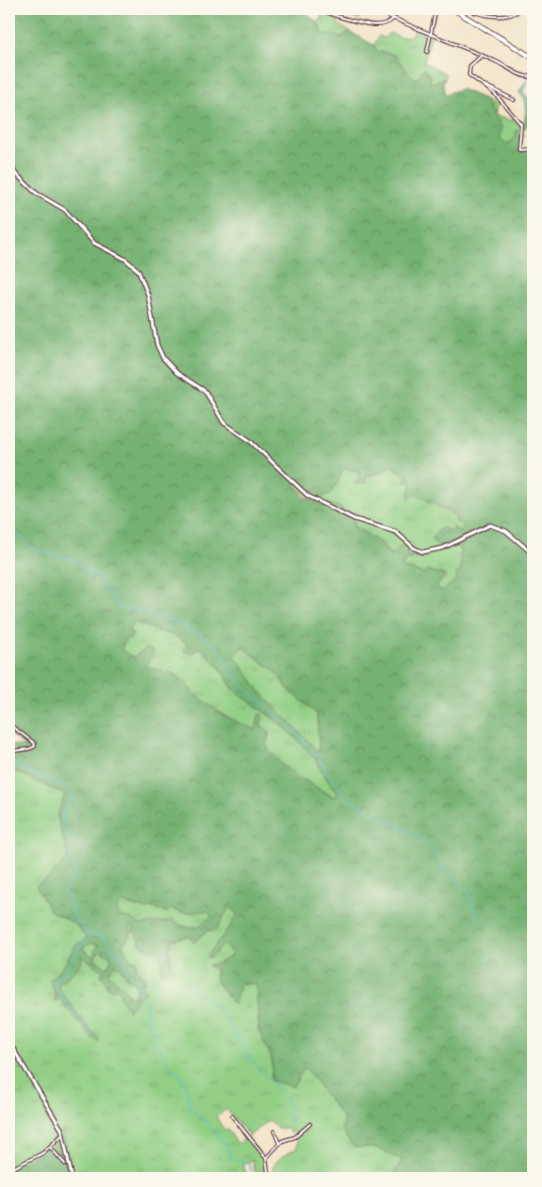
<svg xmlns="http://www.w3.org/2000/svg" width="542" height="1187" viewBox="0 0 542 1187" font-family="Dekko,sans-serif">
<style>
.grass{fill:url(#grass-tufts);stroke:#6e7758}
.forest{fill:url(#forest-crowns);stroke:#60684e;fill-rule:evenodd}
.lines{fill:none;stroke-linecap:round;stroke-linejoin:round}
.stream{stroke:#57bed4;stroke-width:1}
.street-casing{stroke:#633d43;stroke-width:4.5}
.secondary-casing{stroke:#633d43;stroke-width:5.5}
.primary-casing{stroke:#633d43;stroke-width:6}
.street{stroke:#fff;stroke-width:2}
.secondary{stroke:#fff;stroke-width:3}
.primary{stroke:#fff;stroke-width:4}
</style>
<defs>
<pattern id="grass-tufts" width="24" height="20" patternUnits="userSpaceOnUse" patternTransform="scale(1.25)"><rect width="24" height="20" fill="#92cf85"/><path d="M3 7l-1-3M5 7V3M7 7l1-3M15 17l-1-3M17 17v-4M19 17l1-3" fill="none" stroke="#7fb173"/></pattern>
<pattern id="forest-crowns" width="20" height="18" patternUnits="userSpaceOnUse" patternTransform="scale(1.25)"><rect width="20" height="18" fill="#75b272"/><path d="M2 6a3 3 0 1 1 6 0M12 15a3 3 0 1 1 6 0" fill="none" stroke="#62905e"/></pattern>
</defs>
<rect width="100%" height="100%" fill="#fbf7ec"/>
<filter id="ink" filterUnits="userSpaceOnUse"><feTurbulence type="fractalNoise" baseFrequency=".02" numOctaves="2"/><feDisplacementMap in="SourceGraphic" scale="10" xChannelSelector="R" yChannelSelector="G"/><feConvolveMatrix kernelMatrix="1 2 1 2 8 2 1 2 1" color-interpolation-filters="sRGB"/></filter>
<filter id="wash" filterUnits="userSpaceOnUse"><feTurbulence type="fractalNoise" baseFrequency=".0096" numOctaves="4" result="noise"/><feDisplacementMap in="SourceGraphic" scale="20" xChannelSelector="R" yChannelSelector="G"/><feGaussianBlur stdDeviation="1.12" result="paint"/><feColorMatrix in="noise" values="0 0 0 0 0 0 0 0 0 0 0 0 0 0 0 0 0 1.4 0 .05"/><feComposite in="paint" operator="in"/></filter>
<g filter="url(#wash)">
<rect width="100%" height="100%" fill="#f2e4c9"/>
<g class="grass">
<path d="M325 9 340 11 341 9H364L359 19 340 15 338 20 339 25 350 32 340 37 323 34 318 23Z"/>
<path d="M415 29 431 37 424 62 446 74 445 78 430 83C423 81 412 79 407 74 394 60 402 52 377 52L374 45 379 36 385 38 389 33 400 37 411 36Z"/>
<path d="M484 99 495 105 493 116 518 122 521 126 517 137 507 144 499 139 501 129Z"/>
<path d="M389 465 407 475 412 482 411 492C430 504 449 509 464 526L461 533 453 528 451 532 443 528 451 541 460 550 461 571 458 572 457 580 443 590H439L437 585 446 577 424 574 402 568 404 560 420 557 407 556 408 551 402 545 392 554 388 553 382 544 353 526 355 522 317 505 294 484 301 478 319 495 330 494 343 469 358 470V485L366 477 386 470Z"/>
<path d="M133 622 175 636 187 644 200 647 217 664 234 690 283 726 313 756 330 784 339 793 334 797C308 783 282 771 266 745L270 733 261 725 259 714 256 731 226 717 197 696 177 675 145 666 121 650Z"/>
<path d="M241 646 275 671 288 689 317 714 319 753 261 693 234 656Z"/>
<path d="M9 768 65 795 57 816 68 857 50 877 37 887 50 911 74 923 87 938 74 947 64 966 50 980 53 984 55 1001 60 999 88 1034 96 1039 99 1038 89 1029 58 989V982C68 978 77 969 82 961L81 955 103 971 107 987 109 989 116 986 121 993 120 996 125 1005 133 1007 135 999 144 992 141 985 144 976 137 971V961L130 959 122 945 130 936 131 931H135C144 951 150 945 162 958L161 971 172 966 169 951 173 940 188 936 194 942 207 931 217 928 229 907 237 912 236 918 211 958 224 944 231 953V956L217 964 208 965 215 969 216 982 233 1004 240 983H256L259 1031 272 1059 271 1080 305 1067 343 1118 342 1130 353 1147 377 1148 403 1160 391 1178H273C269 1162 284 1155 297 1148L296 1132 289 1133 288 1128H277L270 1120 249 1136 226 1109 216 1117 224 1130 227 1129 238 1144 247 1137 263 1157 266 1177 259 1178 253 1169V1160L243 1164 248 1178H72L50 1146 30 1159 9 1167Z"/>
<path d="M123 903 145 909 156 908 158 911 168 912 171 909 190 913 199 910 207 911 212 916C197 936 178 922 159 923 152 923 146 926 139 925L132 919 119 916 117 909Z"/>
<path d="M91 943 99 946 95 952 102 950 111 956V962L107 969 94 957 96 955 91 956 82 947Z"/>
<path d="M115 965C122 969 126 977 135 982L137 990 132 998 109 973Z"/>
</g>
<g class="forest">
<path d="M9 9H302L318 23 323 34 340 37 350 32 374 45 377 52C405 52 397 69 417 79L424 68 430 76V83L445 78 443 82 445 94 461 89 484 99 501 129 499 139 508 144 516 137V132L520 130 525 135 521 139 520 151H530L533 145V1178H391L402 1160 377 1148 353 1147 342 1130 343 1118 305 1067 293 1087 271 1080 272 1059 259 1031 256 984 240 983 234 1005 216 982 215 969 208 966 217 964 231 956V953L223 944 211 958 207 957 236 918 237 912 229 907 217 929 207 931 194 943 188 936 173 940 169 951 172 966 164 975 161 971 162 958 141 945 135 932H131L130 936 122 945 130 959 137 961 136 968 144 976 145 982 141 985 146 991C135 998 136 1004 129 1010L127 1009 130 1006 125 1005 120 996 121 993 116 987 113 990 107 987 108 983 101 976 103 971 81 955 82 961C76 970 69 977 59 982V989L89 1029 99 1038 98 1042 88 1034 60 999 54 1001 56 995 49 980 64 966 74 947 87 938 74 923 50 911 36 886 50 877 68 857 57 816 65 795 9 768V749L12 745 26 747 9 734ZM389 465 407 475 404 482H412L409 497H412L414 494 456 516 455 521 464 526 461 533 453 527 451 532 443 528 439 529 432 540 438 546 451 541 460 549 461 570 456 575 457 580 443 590H439L437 585 445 575 426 570 424 574 402 567 405 560 420 557 421 554 407 556 408 551 402 545 392 554 388 553 382 544 353 526 355 522 341 514 343 509 326 503 324 507 305 497 294 484 301 478C307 483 313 491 319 495 331 503 340 476 343 469L358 470 360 480 354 484 366 483V476L386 470ZM133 622 175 636 187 644 184 651 191 654 200 648 217 664 234 690 283 726 313 756 330 784 338 793 333 797C307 782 282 771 266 745L270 732 261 725 263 715 259 714 256 730 226 717 197 696 177 675 146 666 154 652 148 648 133 657 121 650 125 639H131L133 634 128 631ZM242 647 275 671 288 689 317 714 319 752 261 693 235 656ZM123 903 145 909 156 908 158 911 168 912 171 909 182 913 207 911 212 916 198 927 187 928 172 921 139 925 132 919 119 916 117 909ZM91 943 99 945 94 952 97 954 102 950 103 953 111 956V962L107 968 94 958 96 955 91 956 82 948ZM114 965 121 967 126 977 135 982 137 990 133 998 109 973Z"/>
<path d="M527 80 523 93 533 101V126L529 125 523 130C525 116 529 104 519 92Z"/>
<path d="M63 1130 72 1178H9V1167L38 1155Z"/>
</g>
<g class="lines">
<g class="stream">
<path d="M519 12V14"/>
<path d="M530 24 533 27"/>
<path d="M528 79 522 94 533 117"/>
<path d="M9 533H17L33 549 75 560 83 569 97 577 116 601V605L122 609 143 610 151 616H159L182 625"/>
<path d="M185 627 216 645 240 684 304 739 305 745 319 757 330 778 338 786 344 796"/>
<path d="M9 761C19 765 27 772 37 776 50 781 66 783 73 796L61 816 64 817 62 828 71 843 69 863 76 867V876L64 891 72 906V914L77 922 82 926 85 932 92 936H102L110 945V949L119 953 120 960 125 964 124 969 138 979V990C147 998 150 1009 145 1019L154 1031 152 1041 160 1049 170 1066 179 1074 187 1089 189 1107 204 1120 225 1144 232 1160 249 1163 252 1178"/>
<path d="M347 798 417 836 433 849 443 870 448 873"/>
<path d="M450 874 470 893 478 920"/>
<path d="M183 982 220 1010 249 1058 284 1095 290 1108 291 1126"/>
<path d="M88 1029 58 993 54 981 58 975 65 973C73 960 78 947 88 934"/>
</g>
</g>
</g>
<g filter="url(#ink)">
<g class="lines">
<g class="street-casing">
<g id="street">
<path d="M321 9C328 15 364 24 374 25 381 25 389 23 393 19"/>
<path d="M373 9C413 28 454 43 495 61 506 66 520 78 533 77"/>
<path d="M466 9C481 15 507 22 520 9"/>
<path d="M533 20V21"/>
<path d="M427 52 436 9"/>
<path d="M481 56 470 66 469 75 495 94 521 124 519 150 533 149"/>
<path d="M484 85 514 100"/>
<path d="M9 724 34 743 35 746C28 752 17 748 9 753"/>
<path d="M232 1116 266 1158 269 1178"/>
<path d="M274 1131 279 1143"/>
<path d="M50 1147 65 1164"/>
<path d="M266 1158 282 1141 295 1137 310 1124"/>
<path d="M9 1170 43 1153 62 1135"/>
</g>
</g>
<g class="secondary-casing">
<g id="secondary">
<path d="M9 153 14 172 36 193 65 210 94 243 125 259 138 270 148 295 157 345 163 358 177 373 205 391 224 423 249 440 308 496 354 519 396 532 414 548 423 552 443 548 490 525 506 531 533 554"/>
<path d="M9 1042 62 1130 72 1178"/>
</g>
</g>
<g class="primary-casing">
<path id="primary" d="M453 9 533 58"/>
</g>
<use href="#street" class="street"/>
<use href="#secondary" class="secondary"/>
<use href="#primary" class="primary"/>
</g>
</g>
<rect width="542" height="1187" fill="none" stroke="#fbf7ec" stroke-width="30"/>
</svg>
